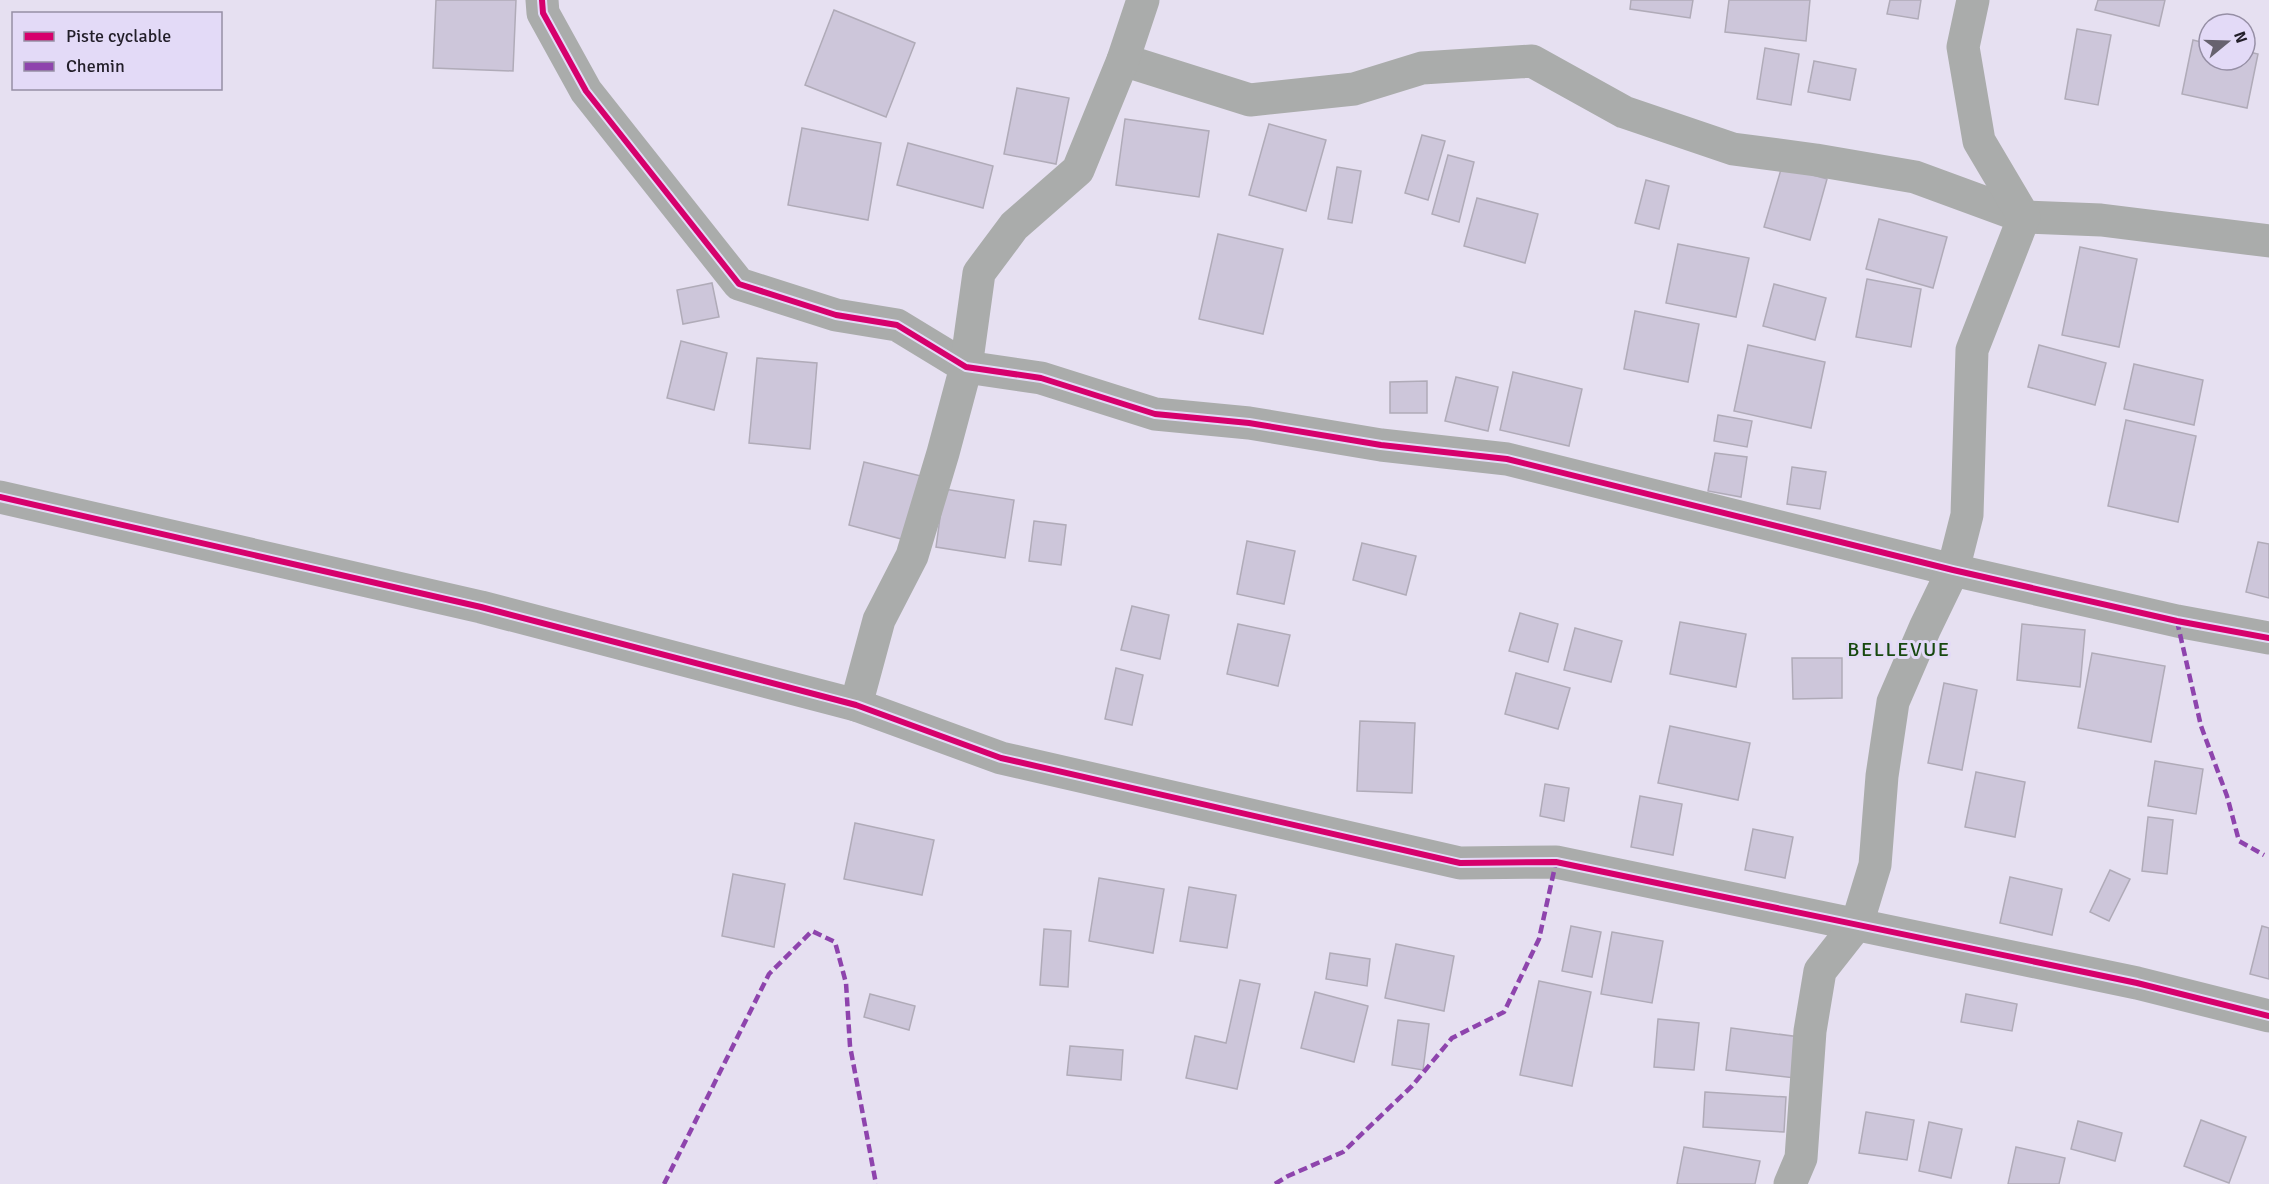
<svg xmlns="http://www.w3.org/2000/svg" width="2269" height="1184" viewBox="0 0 2269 1184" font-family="Signika,sans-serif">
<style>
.building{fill:#cdc6da;stroke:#b0abb8;stroke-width:1.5}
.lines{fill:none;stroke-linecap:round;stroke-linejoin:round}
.minor{stroke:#aaacab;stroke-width:33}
.quiet{stroke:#8e44ad;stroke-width:4.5;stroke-dasharray:9 4.5;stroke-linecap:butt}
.cycleway-casing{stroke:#e3daf7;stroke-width:10}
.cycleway{stroke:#d6006c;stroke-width:6}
.labels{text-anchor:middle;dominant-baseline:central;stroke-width:6;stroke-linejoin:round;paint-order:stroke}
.neighbourhood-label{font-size:20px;letter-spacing:1.5px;fill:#174810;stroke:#e3daf7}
</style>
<rect width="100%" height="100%" fill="#e6e0f1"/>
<g class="building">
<path d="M436 0H516L513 71 433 68Z"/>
<path d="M1631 0H1693L1690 18 1630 9Z"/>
<path d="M1729 0H1810L1806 41 1725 32Z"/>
<path d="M1890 0H1921L1918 19 1887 14Z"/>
<path d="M2098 0H2165L2159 26 2095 10Z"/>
<path d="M834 10 915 43 886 117 805 85Z"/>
<path d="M2077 29 2111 35 2098 105 2065 99Z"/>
<path d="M2193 40 2209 44V60H2245V51L2258 54 2247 108 2182 94Z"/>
<path d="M1765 48 1799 54 1791 105 1757 99Z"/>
<path d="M1814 61 1856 69 1850 100 1808 92Z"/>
<path d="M1017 88 1069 98 1056 164 1004 154Z"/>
<path d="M1125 119 1209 131 1199 197 1116 185Z"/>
<path d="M1269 124 1326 140 1306 211 1249 195Z"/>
<path d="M802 128 881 143 868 220 788 205Z"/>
<path d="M1422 135 1445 141 1428 200 1405 193Z"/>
<path d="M908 143 993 166 983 208 897 185Z"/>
<path d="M1448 155 1474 162 1459 222 1432 214Z"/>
<path d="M1782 166 1827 179 1810 240 1764 227Z"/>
<path d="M1337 167 1361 171 1352 223 1328 219Z"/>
<path d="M1646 180 1669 186 1659 229 1635 223Z"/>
<path d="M1477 198 1538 214 1525 263 1464 246Z"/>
<path d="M1879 219 1947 237 1933 288 1866 269Z"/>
<path d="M1218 234 1283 249 1263 334 1199 319Z"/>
<path d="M1678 244 1749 258 1736 317 1666 303Z"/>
<path d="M2080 247 2137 259 2119 347 2062 335Z"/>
<path d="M1867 279 1921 289 1911 347 1856 337Z"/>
<path d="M712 283 719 317 683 324 677 290Z"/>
<path d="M1774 284 1826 298 1815 340 1763 326Z"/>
<path d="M1635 311 1699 324 1688 382 1624 369Z"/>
<path d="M681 341 727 353 714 410 667 398Z"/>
<path d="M1748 345 1825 362 1811 428 1734 411Z"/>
<path d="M2039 345 2106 363 2095 405 2028 387Z"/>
<path d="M757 358 817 363 810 449 749 443Z"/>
<path d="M2134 364 2203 380 2194 425 2124 409Z"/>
<path d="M1513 372 1582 389 1569 446 1500 430Z"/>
<path d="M1456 377 1498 387 1488 431 1445 421Z"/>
<path d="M1427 381V413H1390V382Z"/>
<path d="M1718 415 1752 421 1747 447 1714 441Z"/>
<path d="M2126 420 2196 436 2178 522 2108 506Z"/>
<path d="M1715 453 1747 457 1741 497 1708 491Z"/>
<path d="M864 462 921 476 905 540 849 525Z"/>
<path d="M1792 467 1826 472 1820 509 1787 504Z"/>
<path d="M944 489 1014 500 1005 558 936 547Z"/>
<path d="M1034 521 1066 525 1061 565 1029 561Z"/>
<path d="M1247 541 1295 551 1284 604 1237 594Z"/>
<path d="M2258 542 2269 544V598L2246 592Z"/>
<path d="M1362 543 1416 556 1406 595 1353 580Z"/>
<path d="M1132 606 1169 615 1160 659 1121 650Z"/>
<path d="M1520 613 1558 624 1548 662 1509 651Z"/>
<path d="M1680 622 1746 634 1736 687 1670 674Z"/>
<path d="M1238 624 1290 635 1278 686 1227 674Z"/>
<path d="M2022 624 2085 630 2080 687 2017 680Z"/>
<path d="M1575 628 1622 641 1611 682 1564 670Z"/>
<path d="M2092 653 2165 666 2151 742 2078 728Z"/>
<path d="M1792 658H1842V698L1793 699Z"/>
<path d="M1116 668 1143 675 1132 725 1105 719Z"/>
<path d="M1516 673 1570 688 1558 729 1505 714Z"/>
<path d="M1944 683 1977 690 1962 770 1928 763Z"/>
<path d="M1360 721 1415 723 1412 793 1357 791Z"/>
<path d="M1670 726 1750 743 1738 800 1658 783Z"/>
<path d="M2155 761 2203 769 2196 814 2148 806Z"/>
<path d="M1976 772 2025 782 2015 837 1965 827Z"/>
<path d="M1545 784 1569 788 1564 821 1540 816Z"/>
<path d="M1640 796 1682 804 1673 855 1631 847Z"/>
<path d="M2148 817 2173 820 2167 874 2142 871Z"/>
<path d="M855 823 934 840 922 895 844 879Z"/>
<path d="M1753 829 1793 837 1785 878 1745 870Z"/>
<path d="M2110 870 2130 879 2109 921 2090 912Z"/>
<path d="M733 874 785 884 774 947 722 936Z"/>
<path d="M2010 877 2062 889 2052 935 2000 923Z"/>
<path d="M1099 878 1164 889 1153 953 1089 941Z"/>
<path d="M1189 887 1236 895 1227 948 1180 941Z"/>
<path d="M1571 926 1601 932 1592 977 1562 971Z"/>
<path d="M2262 926 2269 928V979L2250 974Z"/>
<path d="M1044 929 1071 931 1068 987 1040 985Z"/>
<path d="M1612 932 1663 941 1652 1003 1601 994Z"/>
<path d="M1396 944 1454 956 1444 1011 1385 998Z"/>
<path d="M1330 953 1370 959 1367 986 1326 979Z"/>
<path d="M1240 980 1260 984 1237 1089 1186 1078 1195 1036 1226 1043Z"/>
<path d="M1539 981 1591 992 1572 1086 1520 1075Z"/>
<path d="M1315 992 1368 1006 1354 1062 1301 1048Z"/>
<path d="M870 994 915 1006 909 1030 864 1017Z"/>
<path d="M1966 994 2017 1004 2012 1031 1961 1022Z"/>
<path d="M1658 1019 1699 1023 1694 1070 1654 1067Z"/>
<path d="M1398 1020 1429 1024 1423 1070 1392 1065Z"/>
<path d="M1731 1028 1800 1037 1795 1078 1726 1070Z"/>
<path d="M1070 1046 1123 1050 1121 1080 1067 1075Z"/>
<path d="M1705 1092 1786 1097 1784 1132 1703 1127Z"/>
<path d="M1866 1112 1914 1120 1907 1160 1859 1153Z"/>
<path d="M2201 1120 2246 1137 2229 1183 2184 1166Z"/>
<path d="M2078 1121 2122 1133 2115 1161 2071 1149Z"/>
<path d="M1929 1122 1962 1129 1951 1178 1919 1171Z"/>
<path d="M1684 1147 1760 1161 1755 1184H1677Z"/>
<path d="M2016 1147 2065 1158 2059 1184H2008Z"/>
</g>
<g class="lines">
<g class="minor">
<path d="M542 0 543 13 586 91 739 284 836 315 897 325 966 367 1041 378 1155 414 1249 423 1381 445 1507 459 1953 570 2177 621 2269 638"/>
<path d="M1123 60 1250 100 1354 89 1422 68 1532 61 1624 112 1733 149 1816 160 1915 177 2024 217 2101 220 2269 241"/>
<path d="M0 497 481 607 856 705 1001 758 1460 863 1556 862 2137 983 2269 1016"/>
<path d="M856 705 879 620 912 556 943 453 966 367 979 273 1014 226 1078 170 1123 60 1143 0"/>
<path d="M1790 1184 1801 1158 1810 1031 1820 971 1857 924 1875 865 1882 776 1893 702 1925 628 1953 570 1967 515 1972 350 2024 217 1979 141 1963 47 1973 0"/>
</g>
<g class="quiet">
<path d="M2177 621 2201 726 2227 796 2239 841 2264 855"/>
<path d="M664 1184 769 974 812 931 835 942 846 983 850 1046 876 1184"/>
<path d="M1275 1184 1288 1176 1343 1152 1412 1086 1452 1038 1504 1012 1539 939 1556 862"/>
</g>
<g class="cycleway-casing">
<g id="cycleway">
<path d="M542 0 543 13 586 91 739 284 836 315 897 325 966 367 1041 378 1155 414 1249 423 1381 445 1507 459 1953 570 2177 621 2269 638"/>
<path d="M0 497 481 607 856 705 1001 758 1460 863 1556 862 2137 983 2269 1016"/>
</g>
</g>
<use href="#cycleway" class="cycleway"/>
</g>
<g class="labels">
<g class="neighbourhood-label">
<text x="1899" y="649">BELLEVUE</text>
</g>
</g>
<rect x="12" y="12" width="210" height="78" fill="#e3daf7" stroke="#968fa5" stroke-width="1.5"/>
<rect x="24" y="32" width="30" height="9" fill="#d6006c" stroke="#968fa5" stroke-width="1.5"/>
<text x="66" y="42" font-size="18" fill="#221e29">Piste cyclable</text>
<rect x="24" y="62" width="30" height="9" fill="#8e44ad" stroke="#968fa5" stroke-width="1.5"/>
<text x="66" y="72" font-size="18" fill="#221e29">Chemin</text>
<g transform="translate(2227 42) rotate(71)"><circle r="28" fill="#e3daf7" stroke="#968fa5" stroke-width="1.5"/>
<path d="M0-4.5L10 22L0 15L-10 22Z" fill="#67626f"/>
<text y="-9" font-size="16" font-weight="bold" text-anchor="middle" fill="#221e29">N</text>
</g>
</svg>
